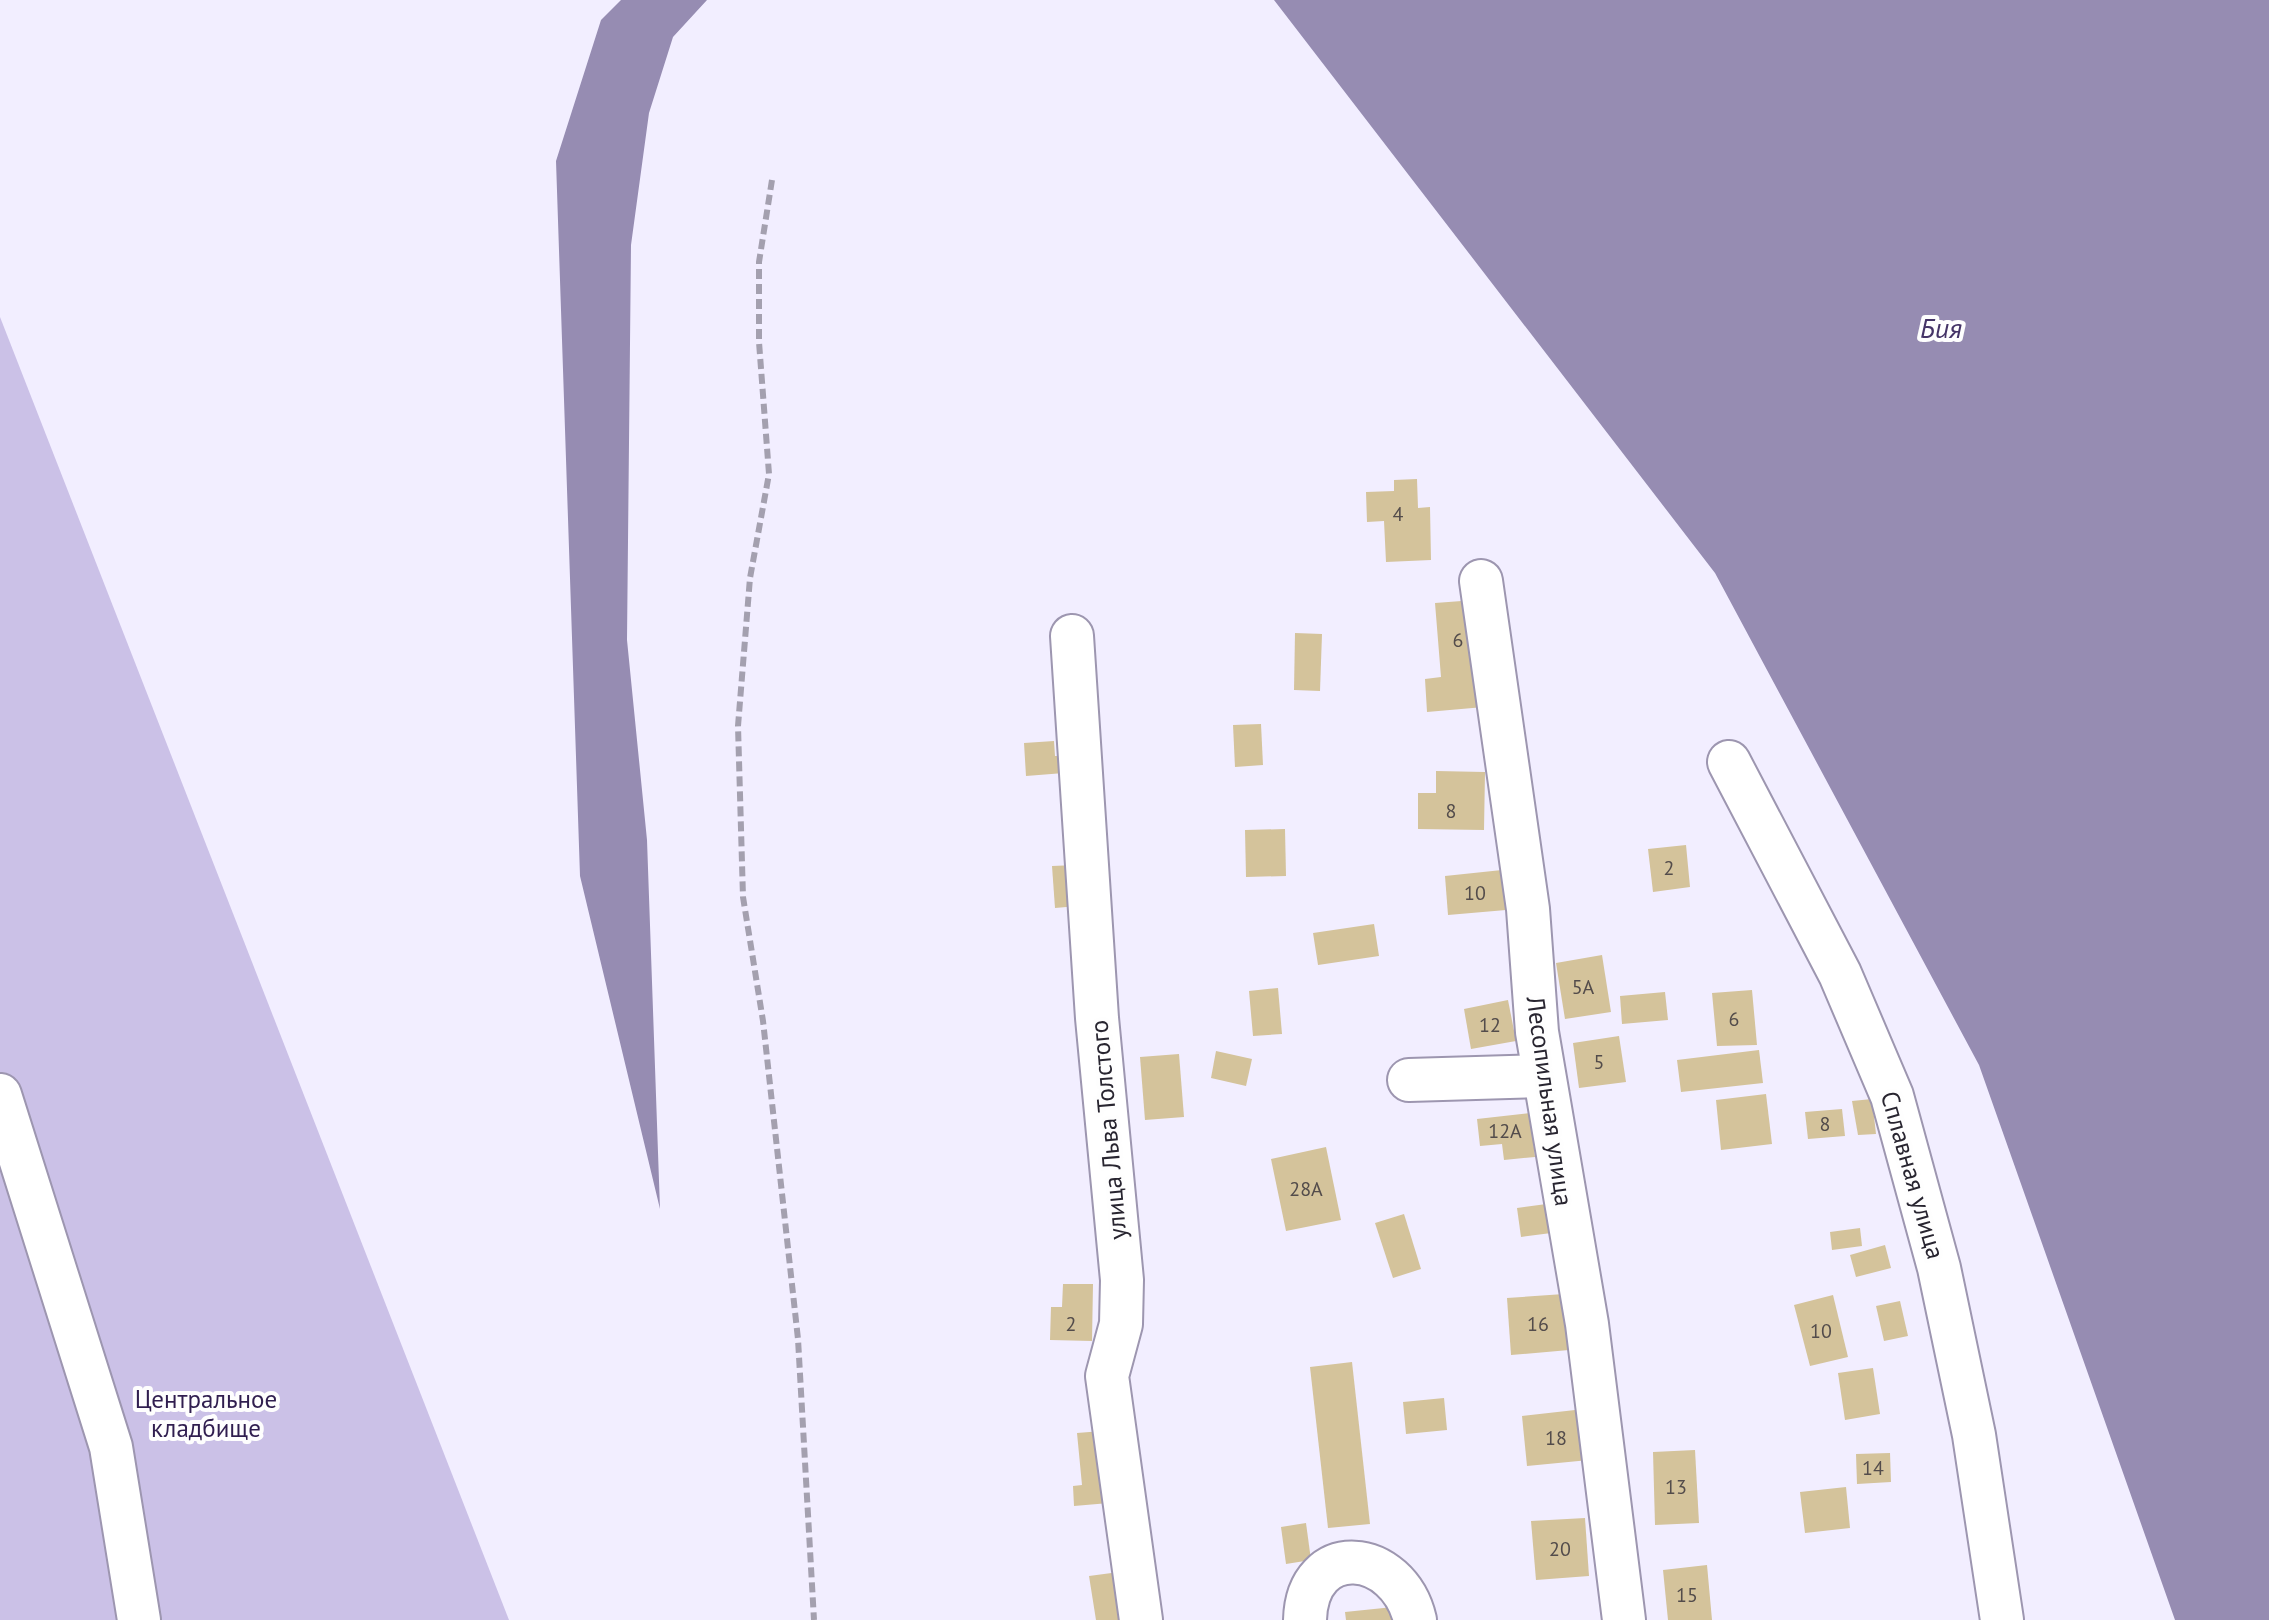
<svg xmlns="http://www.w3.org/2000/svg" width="2269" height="1620" viewBox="0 0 2269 1620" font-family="'PT Sans',sans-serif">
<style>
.green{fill:#cbc1e7}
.water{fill:#968cb2}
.building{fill:#d4c39b}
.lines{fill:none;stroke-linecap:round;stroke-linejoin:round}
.minor-casing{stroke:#9d96b0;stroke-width:46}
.path{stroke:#a4a0af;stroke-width:6;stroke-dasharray:10 5;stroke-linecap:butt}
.minor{stroke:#fff;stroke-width:42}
.labels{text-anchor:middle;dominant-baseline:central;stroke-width:8;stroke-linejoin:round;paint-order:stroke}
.number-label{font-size:20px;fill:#534c4b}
.street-label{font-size:25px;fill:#282530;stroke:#fefefe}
.park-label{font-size:25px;fill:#301e4f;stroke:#fefefe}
.water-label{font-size:28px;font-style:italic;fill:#453467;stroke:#fefefe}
</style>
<rect width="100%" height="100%" fill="#f2eeff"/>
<path class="green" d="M0 317 509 1620H0Z"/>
<g class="water">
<path d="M621 0H707L673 37 649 113 631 245 627 640 647 840 660 1209 580 876 556 161 601 20Z"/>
<path d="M1274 0H2269V1620H2175L1979 1065 1715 573Z"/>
</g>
<g class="building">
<path d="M1417 479 1418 508 1430 507 1431 560 1386 562 1384 521 1367 522 1366 492 1394 491V480Z"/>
<path d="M1475 600 1484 707 1427 712 1425 679 1441 677 1435 603Z"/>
<path d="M1295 633 1322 634 1320 691 1294 690Z"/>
<path d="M1261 724 1263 765 1235 767 1233 725Z"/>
<path d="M1054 741 1055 756H1063L1064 773 1026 776 1024 743Z"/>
<path d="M1436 771 1485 772 1484 830 1418 829V793H1436Z"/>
<path d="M1285 829 1286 876 1246 877 1245 830Z"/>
<path d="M1686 845 1690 887 1653 892 1648 849Z"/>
<path d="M1076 865 1078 906 1055 908 1052 866Z"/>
<path d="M1502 870 1506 910 1448 915 1445 876Z"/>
<path d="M1374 924 1379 956 1318 965 1313 933Z"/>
<path d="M1602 955 1611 1012 1565 1019 1556 963Z"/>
<path d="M1278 988 1282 1034 1253 1036 1249 991Z"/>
<path d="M1752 990 1757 1045 1717 1046 1712 993Z"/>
<path d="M1665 992 1668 1020 1622 1024 1620 996Z"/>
<path d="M1508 1000 1516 1041 1471 1049 1464 1009Z"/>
<path d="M1619 1036 1626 1082 1579 1088 1573 1043Z"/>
<path d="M1759 1050 1763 1083 1681 1092 1677 1060Z"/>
<path d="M1216 1051 1252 1059 1246 1086 1211 1078Z"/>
<path d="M1179 1054 1184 1117 1145 1120 1140 1057Z"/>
<path d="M1766 1094 1772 1144 1721 1150 1716 1100Z"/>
<path d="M1872 1099 1876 1134 1858 1135 1852 1101Z"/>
<path d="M1842 1109 1845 1136 1808 1139 1805 1112Z"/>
<path d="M1530 1113 1535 1157 1504 1160 1502 1144 1480 1146 1477 1119Z"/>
<path d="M1326 1147 1341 1220 1286 1231 1271 1159Z"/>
<path d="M1554 1203 1559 1232 1521 1237 1517 1208Z"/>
<path d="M1404 1214 1421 1269 1393 1278 1375 1223Z"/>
<path d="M1860 1228 1862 1246 1832 1250 1830 1232Z"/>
<path d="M1885 1245 1891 1268 1856 1277 1850 1255Z"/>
<path d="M1063 1284H1093L1092 1341 1050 1340 1051 1307H1062Z"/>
<path d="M1564 1294 1569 1350 1511 1355 1507 1298Z"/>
<path d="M1833 1295 1848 1357 1810 1366 1794 1305Z"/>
<path d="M1900 1301 1908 1336 1884 1341 1876 1306Z"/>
<path d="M1352 1362 1370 1524 1328 1528 1310 1367Z"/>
<path d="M1873 1368 1880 1414 1845 1420 1838 1373Z"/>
<path d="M1444 1398 1447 1430 1406 1434 1403 1402Z"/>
<path d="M1584 1409 1589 1460 1527 1466 1522 1416Z"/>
<path d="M1102 1431 1109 1503 1074 1506 1073 1486 1082 1485 1077 1433Z"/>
<path d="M1695 1450 1699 1523 1655 1525 1653 1452Z"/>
<path d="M1890 1453 1891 1482 1857 1484 1856 1454Z"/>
<path d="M1846 1487 1850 1528 1805 1533 1800 1492Z"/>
<path d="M1585 1518 1589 1576 1536 1580 1531 1521Z"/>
<path d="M1306 1523 1311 1560 1286 1564 1281 1527Z"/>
<path d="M1707 1565 1712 1620H1668L1663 1570Z"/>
<path d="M1119 1572 1126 1620H1096L1089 1576Z"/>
<path d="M1403 1606 1405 1620H1346L1345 1612Z"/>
</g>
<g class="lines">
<g class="minor-casing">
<g id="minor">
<path d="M1481 581 1528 909 1537 1032 1587 1324 1624 1620"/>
<path d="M1072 636 1097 1018 1122 1280 1121 1324 1107 1376 1141 1620"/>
<path d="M1729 762 1840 974 1892 1096 1939 1268 1974 1435 2002 1620"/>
<path d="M1409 1080 1544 1076"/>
<path d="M0 1095 111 1447 139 1620"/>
<path d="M1305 1620C1307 1539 1398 1548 1415 1620"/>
</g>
</g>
<path class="path" d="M772 180 759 262V342L769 474 750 578 738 726 743 897 763 1021 798 1339 814 1620"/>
<use href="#minor" class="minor"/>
</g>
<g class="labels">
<g class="number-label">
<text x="1398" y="514">4</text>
<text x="1458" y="640">6</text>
<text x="1451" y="811">8</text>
<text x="1669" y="868">2</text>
<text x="1475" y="893">10</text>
<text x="1583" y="987">5А</text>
<text x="1734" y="1019">6</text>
<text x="1490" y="1025">12</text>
<text x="1599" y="1062">5</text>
<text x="1825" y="1124">8</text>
<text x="1505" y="1131">12А</text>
<text x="1306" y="1189">28А</text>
<text x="1071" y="1324">2</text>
<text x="1538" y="1324">16</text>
<text x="1821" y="1331">10</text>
<text x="1556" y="1438">18</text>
<text x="1873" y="1468">14</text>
<text x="1676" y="1487">13</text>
<text x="1560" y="1549">20</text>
<text x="1687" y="1595">15</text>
</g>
<g class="street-label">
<text transform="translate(1550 1101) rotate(82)">Лесопильная улица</text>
<text transform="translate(1108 1130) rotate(-95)">улица Льва Толстого</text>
<text transform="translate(1913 1175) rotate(74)">Сплавная улица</text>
</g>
<g class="park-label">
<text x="206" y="1399">Центральное<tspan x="206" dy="29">кладбище</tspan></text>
</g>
<g class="water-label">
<text x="1941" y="327">Бия</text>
</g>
</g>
</svg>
